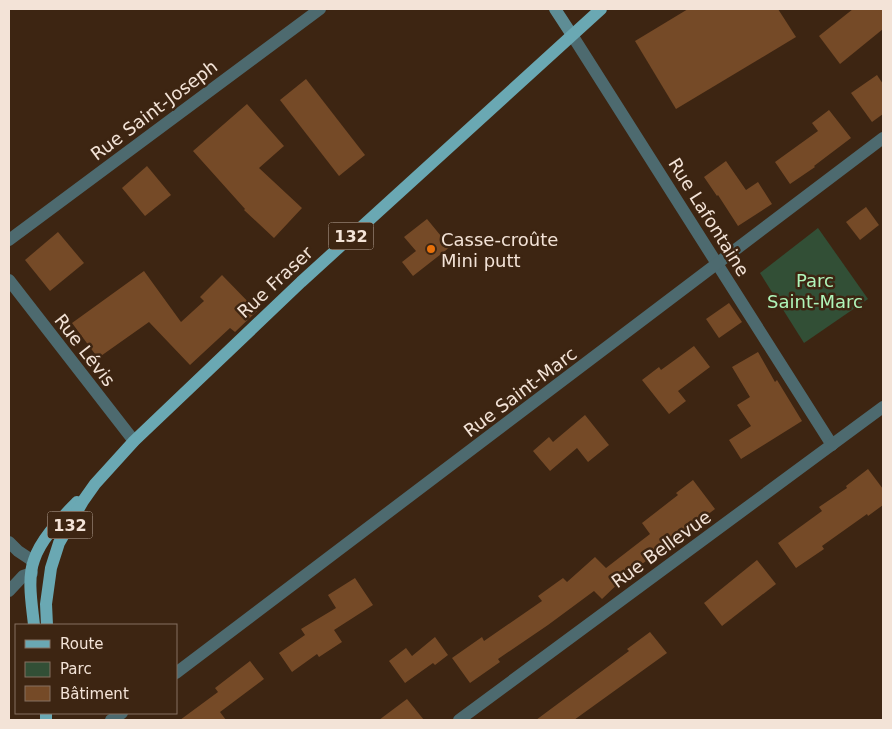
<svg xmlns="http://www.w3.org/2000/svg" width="892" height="729" viewBox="0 0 892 729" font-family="'DejaVu Sans',sans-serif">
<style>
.green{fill:#324f36}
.building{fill:#754a27}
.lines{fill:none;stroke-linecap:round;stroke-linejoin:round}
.street{stroke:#4d6a6f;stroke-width:12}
.secondary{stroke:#5e8d95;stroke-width:12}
.primary{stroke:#6aa8b3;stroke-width:12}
.food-dot{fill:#e8710a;stroke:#3d2512;stroke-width:2}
.labels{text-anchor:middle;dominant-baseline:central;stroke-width:5;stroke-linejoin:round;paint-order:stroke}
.shield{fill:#3d2512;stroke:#bcaa9c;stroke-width:1}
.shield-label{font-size:16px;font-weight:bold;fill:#f3e3d7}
.street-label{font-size:18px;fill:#f3e3d7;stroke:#3d2512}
.poi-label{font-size:18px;fill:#f3e3d7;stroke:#3d2512;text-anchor:start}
.park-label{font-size:18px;fill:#b0f5ba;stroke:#3d2512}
</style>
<rect width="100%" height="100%" fill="#3d2512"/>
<path class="green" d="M818 228 868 299 804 343 760 273Z"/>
<g class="building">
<path d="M688 9H778L796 37 676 109 635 41Z"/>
<path d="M853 9H883V29L840 64 819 36Z"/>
<path d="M877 75 883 84V114L872 122 851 93Z"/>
<path d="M306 79 365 155 339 176 280 100Z"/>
<path d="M247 104 284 146 259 168 302 208 274 238 244 210 245 209 193 151Z"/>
<path d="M829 110 851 138 814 166 815 167 790 184 775 162 818 131 812 123Z"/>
<path d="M726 161 746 190 758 182 772 204 738 226 718 195 717 196 704 177Z"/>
<path d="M147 166 171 195 145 216 122 188Z"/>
<path d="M866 207 879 225 860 240 846 222Z"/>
<path d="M427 219 450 247 413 276 402 262 416 251 404 237Z"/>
<path d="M58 232 84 263 50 291 25 260Z"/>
<path d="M144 271 181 322 204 301 200 297 222 275 257 311 235 332 230 328 190 365 149 322 98 358 72 323Z"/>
<path d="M729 303 742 322 719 338 706 319Z"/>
<path d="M694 346 710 367 678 391 686 401 669 414 642 380 659 367 661 370Z"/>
<path d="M758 352 775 382 777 380 802 421 741 459 729 440 751 426 737 405 750 397 732 367Z"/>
<path d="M585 415 609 445 588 462 577 448 550 471 533 451 549 437 553 442Z"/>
<path d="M868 469 883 489V505L868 516 867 514 822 546 824 549 796 568 778 543 822 511 819 507 847 488 846 486Z"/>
<path d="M693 480 715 509 699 521 697 519 648 557 650 558 626 576 602 599 594 591 548 625 498 659 500 662 470 683 452 658 482 637 484 641 542 601 538 596 563 578 567 582 595 557 606 568 650 534 642 523 678 495 676 493Z"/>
<path d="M757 560 776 584 722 626 704 603Z"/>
<path d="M355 578 373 605 334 630 342 642 319 657 317 654 292 672 279 653 305 635 301 629 336 608 328 595Z"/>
<path d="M650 632 667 653 574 720H536L629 651 627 649Z"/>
<path d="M435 637 448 655 435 665 433 663 405 683 389 661 406 648 412 656Z"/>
<path d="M250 661 264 679 220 712 226 720H180L218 692 215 688Z"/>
<path d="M407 699 424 720H379Z"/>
</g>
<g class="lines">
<g class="street">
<path d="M572 35 832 445"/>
<path d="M9 240 320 9"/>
<path d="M9 280 134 441"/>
<path d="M9 542 18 551 33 561"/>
<path d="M9 591 23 576 32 573"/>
<path d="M176 673 883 138"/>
<path d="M111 720 122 713"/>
<path d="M459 720 883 407"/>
</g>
<path class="secondary" d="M555 9 572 35"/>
<g class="primary">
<path d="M34 625C32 605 27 579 34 560 41 538 62 518 77 502"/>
<path d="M47 625 46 604 51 568 59 543 83 501 95 484 134 441 301 282 601 9"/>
<path d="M46 720V713"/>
</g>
</g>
<circle class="food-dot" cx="431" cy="249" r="5"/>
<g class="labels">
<g class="shield">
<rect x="328.5" y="222.5" width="45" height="27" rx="4"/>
<rect x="47.5" y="511.5" width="45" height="27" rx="4"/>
</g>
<g class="shield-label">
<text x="351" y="236">132</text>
<text x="70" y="525">132</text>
</g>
<g class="street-label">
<text transform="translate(154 110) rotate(-37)">Rue Saint-Joseph</text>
<text transform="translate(709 217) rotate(58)">Rue Lafontaine</text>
<text transform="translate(275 282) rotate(-43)">Rue Fraser</text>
<text transform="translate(85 350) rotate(52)">Rue Lévis</text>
<text transform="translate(520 392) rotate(-37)">Rue Saint-Marc</text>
<text transform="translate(661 549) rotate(-36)">Rue Bellevue</text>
</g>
<g class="poi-label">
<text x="441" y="239">Casse-croûte<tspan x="441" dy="21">Mini putt</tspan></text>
</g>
<g class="park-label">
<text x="815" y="280">Parc<tspan x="815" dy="21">Saint-Marc</tspan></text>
</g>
</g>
<rect width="892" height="729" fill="none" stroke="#f3e3d7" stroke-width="20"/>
<rect x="15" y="624" width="162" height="90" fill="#3d2512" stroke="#867161"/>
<rect x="25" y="640" width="25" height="8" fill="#6aa8b3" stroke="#867161"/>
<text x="60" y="649" font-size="15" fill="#f3e3d7">Route</text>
<rect x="25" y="662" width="25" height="15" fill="#324f36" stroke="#867161"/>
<text x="60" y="674" font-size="15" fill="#f3e3d7">Parc</text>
<rect x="25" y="686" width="25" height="15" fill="#754a27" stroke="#867161"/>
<text x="60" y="699" font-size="15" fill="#f3e3d7">Bâtiment</text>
</svg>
